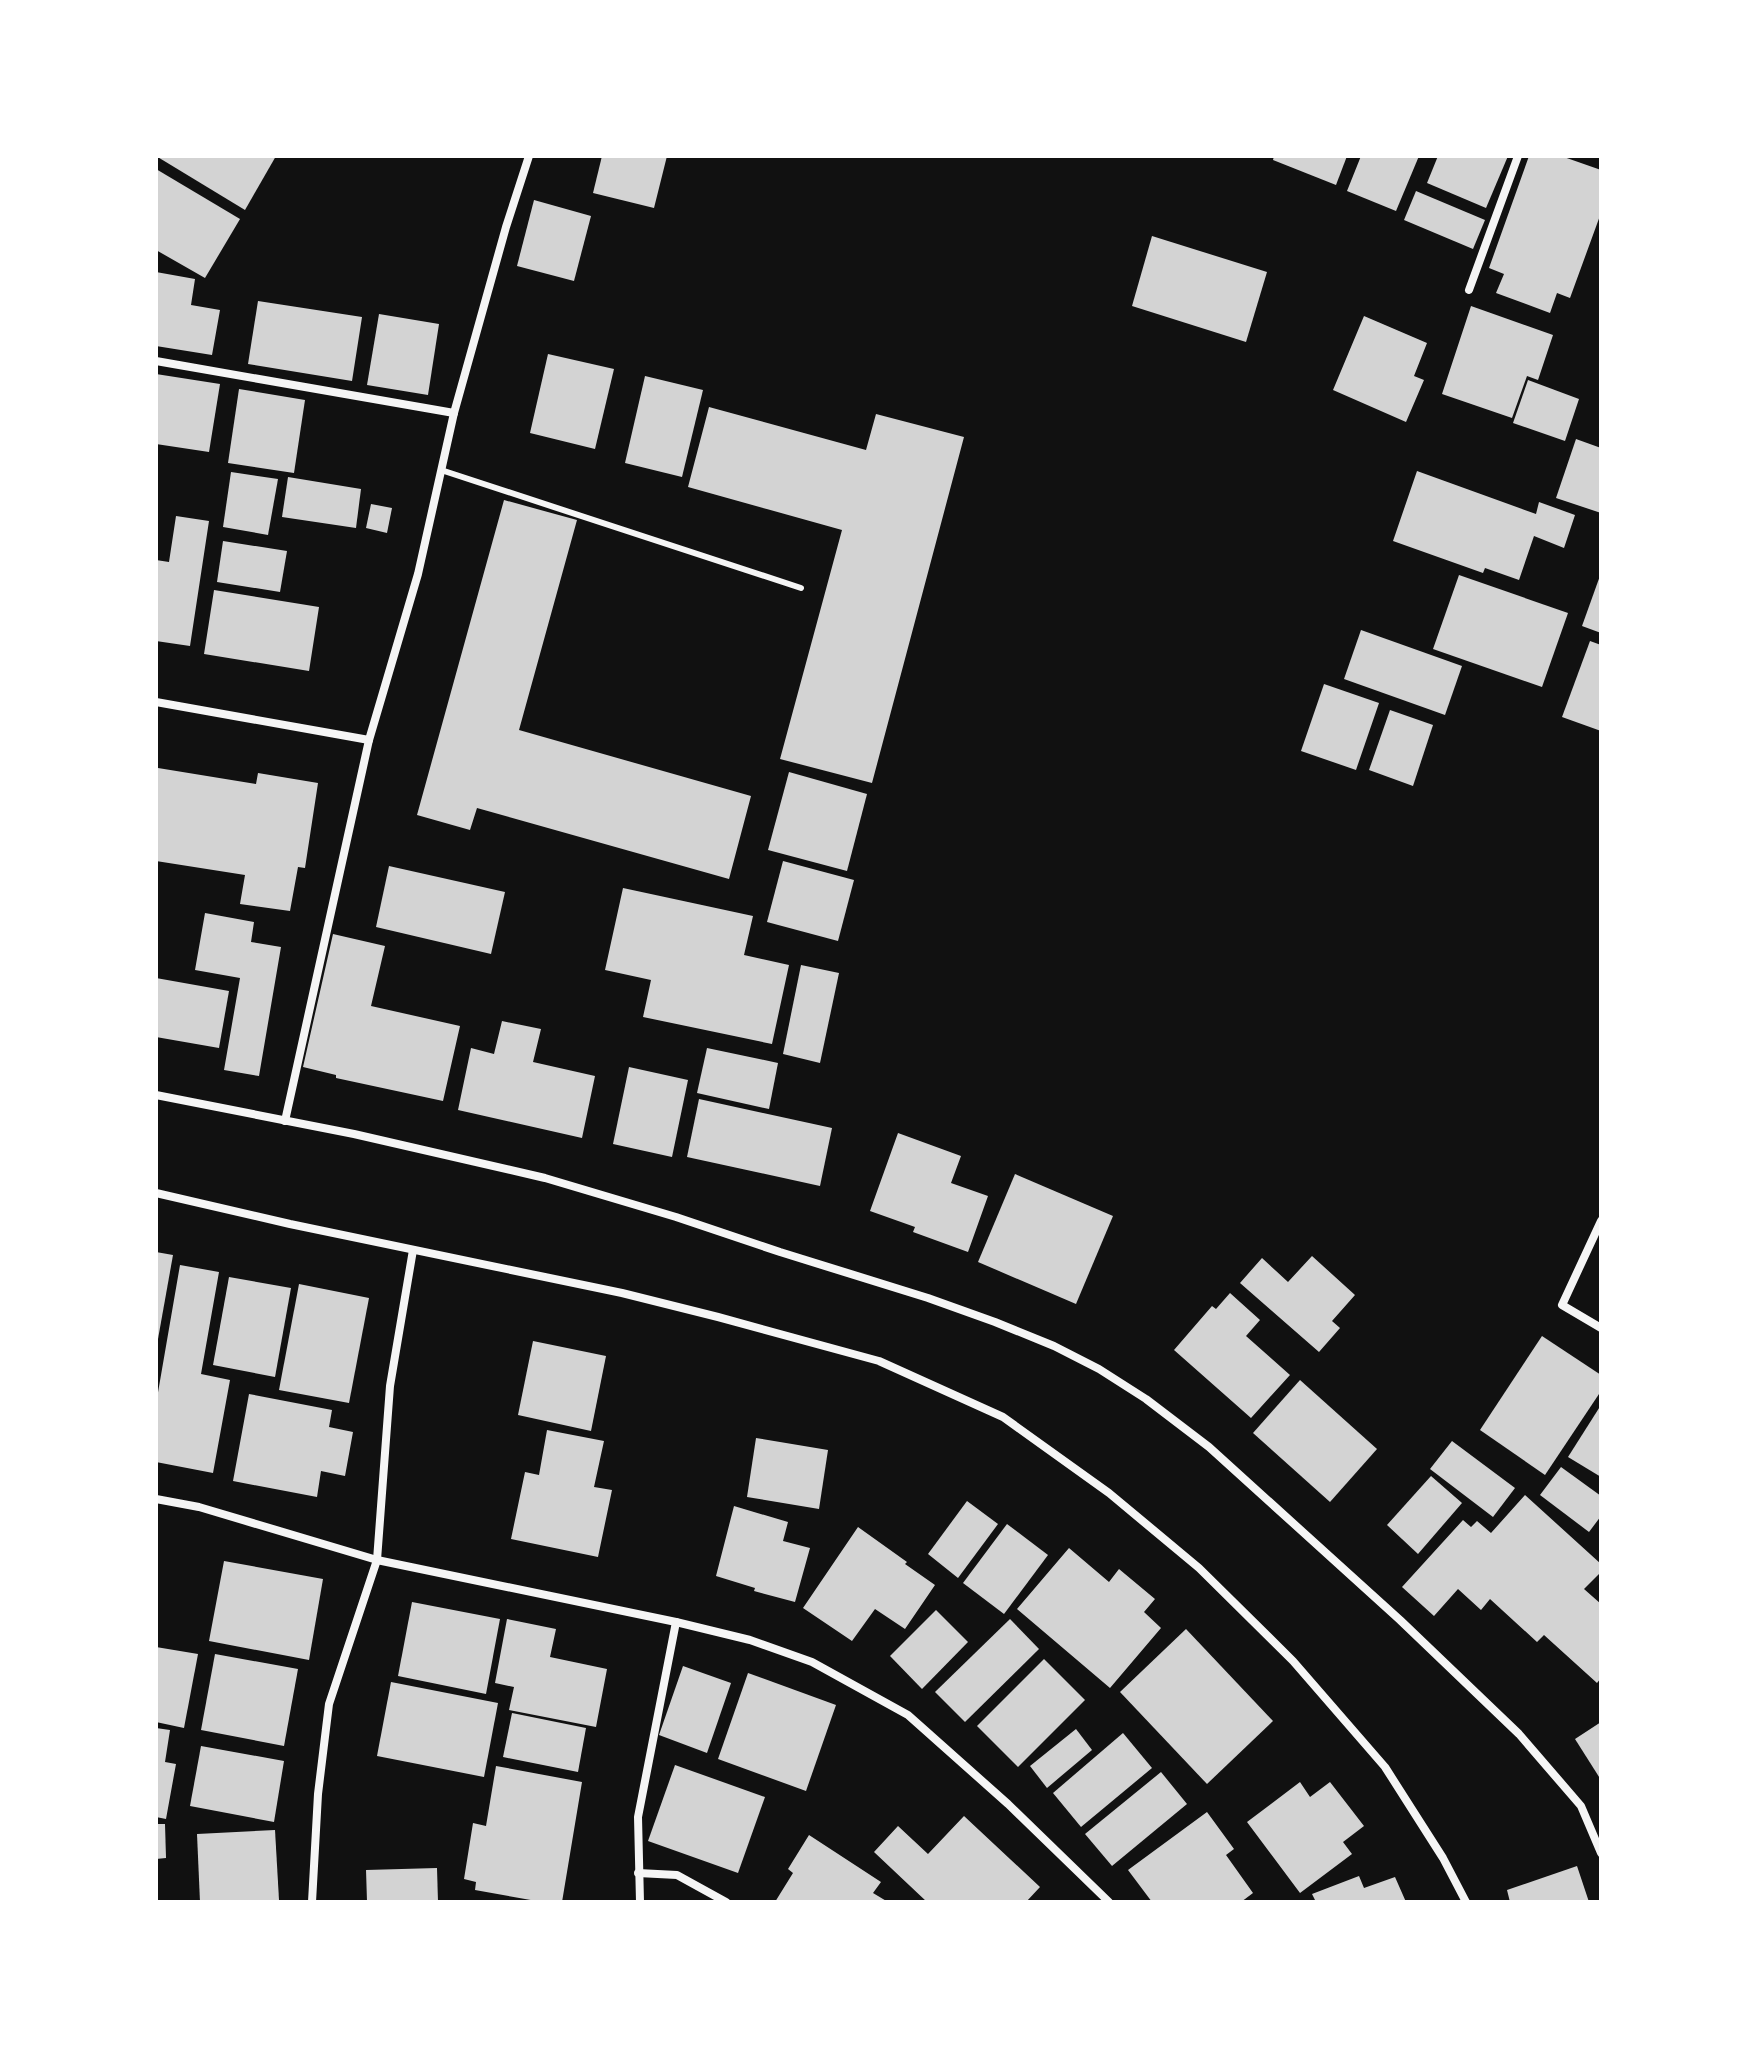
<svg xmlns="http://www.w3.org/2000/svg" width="1757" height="2058" viewBox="0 0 1757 2058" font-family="'Source Serif 4',serif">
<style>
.building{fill:#d3d3d3}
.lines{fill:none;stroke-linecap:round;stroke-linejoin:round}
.service{stroke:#f5f5f5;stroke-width:6}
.minor{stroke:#f5f5f5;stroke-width:8}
</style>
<rect width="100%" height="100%" fill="#111"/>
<g class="building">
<path d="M156 156H276L245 210Z"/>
<path d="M602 156H667L654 208 593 193Z"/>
<path d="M1274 156H1347L1336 185 1273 160Z"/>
<path d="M1361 156H1419L1396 211 1347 191Z"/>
<path d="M1438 156H1508L1486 208 1427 183Z"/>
<path d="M1529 156H1561L1601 170V213L1570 298 1557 293 1550 313 1496 293 1504 274 1489 268Z"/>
<path d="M156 169 240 219 205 278 156 250Z"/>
<path d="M1416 191 1485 220 1473 249 1404 220Z"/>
<path d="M534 200 591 216 574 281 517 266Z"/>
<path d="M1152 236 1267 272 1246 342 1132 306Z"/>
<path d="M156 272 195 279 191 305 220 310 212 355 156 346Z"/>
<path d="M258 301 362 317 352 381 248 364Z"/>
<path d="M1471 306 1553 335 1538 380 1527 376 1512 418 1442 394Z"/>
<path d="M379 314 439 324 428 395 367 385Z"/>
<path d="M1364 316 1427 343 1414 376 1424 380 1406 422 1333 390Z"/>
<path d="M548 354 614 369 595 449 530 433Z"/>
<path d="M156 374 220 384 209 452 156 444Z"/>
<path d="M645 376 703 390 682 477 625 463Z"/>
<path d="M1528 380 1579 399 1565 441 1513 423Z"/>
<path d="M239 389 305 400 294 473 228 463Z"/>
<path d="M709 407 866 450 876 414 964 437 872 783 780 759 842 530 688 487Z"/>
<path d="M1576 439 1601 448V513L1556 498Z"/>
<path d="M1417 471 1536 514 1539 502 1575 515 1564 548 1534 536 1519 580 1485 568 1483 573 1393 541Z"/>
<path d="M231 472 278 479 268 535 223 527Z"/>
<path d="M288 477 361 489 356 528 282 517Z"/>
<path d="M504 500 577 520 519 730 751 796 729 879 477 808 470 830 417 815Z"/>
<path d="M371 504 392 508 387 533 366 528Z"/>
<path d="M176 516 209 521 190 646 156 641V560L169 562Z"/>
<path d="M223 541 287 551 280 592 217 582Z"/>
<path d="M1601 573V633L1582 626Z"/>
<path d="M1459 575 1568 613 1542 687 1433 649Z"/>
<path d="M214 590 319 607 309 671 204 654Z"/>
<path d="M1361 630 1462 666 1445 715 1344 679Z"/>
<path d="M1590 641 1601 645V731L1562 717Z"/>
<path d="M1324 684 1379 703 1356 770 1301 751Z"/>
<path d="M1390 710 1433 725 1413 786 1369 770Z"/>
<path d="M158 768 256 784 258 773 318 783 305 868 298 867 290 911 240 904 245 875 156 861Z"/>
<path d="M789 772 867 794 847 871 768 850Z"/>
<path d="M783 861 854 880 838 941 767 922Z"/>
<path d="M389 866 505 892 491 954 376 927Z"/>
<path d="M623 888 753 916 744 955 789 965 772 1044 643 1017 651 980 605 970Z"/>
<path d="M205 913 254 922 251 942 281 947 259 1076 224 1070 240 978 195 970Z"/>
<path d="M333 934 385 946 371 1006 460 1026 443 1101 336 1078V1075L303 1067Z"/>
<path d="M801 965 839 973 820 1063 783 1054Z"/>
<path d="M156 978 229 991 219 1048 156 1037Z"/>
<path d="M502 1021 541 1029 533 1062 595 1076 582 1138 458 1110 471 1048 494 1054Z"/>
<path d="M707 1048 778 1063 769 1109 697 1093Z"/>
<path d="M629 1067 688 1080 672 1157 613 1144Z"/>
<path d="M699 1099 832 1128 820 1186 687 1157Z"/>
<path d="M898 1133 961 1156 951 1183 988 1196 968 1252 913 1232 915 1227 870 1211Z"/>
<path d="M1015 1174 1113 1216 1076 1304 978 1262Z"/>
<path d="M156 1252 173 1255 158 1339H156Z"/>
<path d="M1312 1256 1355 1295 1332 1321 1340 1328 1319 1352 1240 1283 1262 1258 1288 1282Z"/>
<path d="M180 1265 219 1272 201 1374 230 1380 213 1473 156 1462V1404Z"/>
<path d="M229 1277 291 1288 275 1377 213 1365Z"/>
<path d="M299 1284 369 1298 349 1403 279 1390Z"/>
<path d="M1230 1293 1260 1320 1246 1336 1290 1375 1251 1418 1174 1350 1212 1306 1216 1309Z"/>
<path d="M1542 1336 1601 1375V1391L1545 1475 1480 1430Z"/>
<path d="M533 1341 606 1356 591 1431 518 1415Z"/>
<path d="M1300 1380 1377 1449 1330 1502 1253 1433Z"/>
<path d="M249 1394 332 1410 329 1427 353 1432 345 1476 321 1471 317 1497 233 1481Z"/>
<path d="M1601 1405V1477L1568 1457Z"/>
<path d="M547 1430 604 1441 594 1487 612 1490 598 1557 511 1539 525 1472 539 1475Z"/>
<path d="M756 1438 828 1450 819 1509 747 1497Z"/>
<path d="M1452 1441 1515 1488 1493 1517 1430 1469Z"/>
<path d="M1561 1467 1601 1496V1516L1589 1532 1540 1495Z"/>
<path d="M1431 1476 1462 1503 1418 1554 1387 1525Z"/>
<path d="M1525 1495 1601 1564V1572L1584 1589 1601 1604V1678L1597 1683 1544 1635 1537 1642 1490 1599 1481 1610 1458 1589 1434 1616 1402 1587 1463 1520 1471 1527 1477 1521 1491 1533Z"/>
<path d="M967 1501 998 1524 958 1578 928 1554Z"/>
<path d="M734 1506 788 1522 783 1541 810 1548 795 1602 754 1591 755 1588 716 1576Z"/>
<path d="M1007 1524 1048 1555 1004 1614 963 1583Z"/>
<path d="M858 1527 907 1562 905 1564 935 1585 905 1629 875 1609 852 1641 803 1608Z"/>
<path d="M1069 1548 1109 1582 1119 1569 1155 1599 1144 1612 1161 1628 1110 1688 1017 1609Z"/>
<path d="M224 1561 323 1579 309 1660 209 1641Z"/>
<path d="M412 1602 500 1619 486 1694 398 1676Z"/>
<path d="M936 1610 968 1642 922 1689 890 1656Z"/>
<path d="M507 1619 556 1629 550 1657 607 1669 596 1727 509 1710 514 1687 495 1683Z"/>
<path d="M1010 1619 1039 1649 965 1722 935 1692Z"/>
<path d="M1186 1629 1273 1721 1207 1784 1120 1692Z"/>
<path d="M156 1647 198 1654 184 1728 156 1722Z"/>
<path d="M215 1654 298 1669 284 1746 201 1730Z"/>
<path d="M1044 1659 1085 1700 1018 1767 977 1726Z"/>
<path d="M683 1666 731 1683 707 1753 659 1735Z"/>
<path d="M748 1673 836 1705 806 1791 718 1759Z"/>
<path d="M391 1682 498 1703 484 1777 377 1756Z"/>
<path d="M512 1713 586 1728 578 1772 503 1757Z"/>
<path d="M1601 1722V1780L1575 1739Z"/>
<path d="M156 1728 170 1730 165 1762 176 1764 166 1819 156 1817Z"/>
<path d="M1076 1729 1092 1750 1047 1788 1030 1766Z"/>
<path d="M1123 1733 1152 1768 1081 1827 1053 1793Z"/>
<path d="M201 1746 284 1761 274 1822 190 1806Z"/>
<path d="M675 1765 765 1797 738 1873 648 1841Z"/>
<path d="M496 1766 582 1782 562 1902H542L475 1890 476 1882 464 1879 473 1823 486 1826Z"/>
<path d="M1161 1772 1187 1804 1112 1866 1085 1834Z"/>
<path d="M1300 1782 1310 1797 1330 1782 1364 1826 1343 1842 1352 1854 1300 1893 1247 1822Z"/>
<path d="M1207 1812 1234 1849 1226 1855 1253 1893 1241 1902H1152L1128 1870Z"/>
<path d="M964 1816 1040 1887 1026 1902H927L874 1852 898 1826 928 1854Z"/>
<path d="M156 1824H165L166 1858 156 1859Z"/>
<path d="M275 1830 279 1900 200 1902 197 1834Z"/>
<path d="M809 1835 881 1882 873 1893 888 1902H775L793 1873 788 1869Z"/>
<path d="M1577 1866 1589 1902H1510L1507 1890Z"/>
<path d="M437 1868 438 1902H367L366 1870Z"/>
<path d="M1359 1876 1364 1888 1395 1877 1406 1902H1316L1312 1894Z"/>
</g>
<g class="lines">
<path class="service" d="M441 470 801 588"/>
<g class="minor">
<path d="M1469 290 1518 156"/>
<path d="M156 361 454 413"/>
<path d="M156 702 369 740"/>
<path d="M156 1095 354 1134 545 1178 676 1217 780 1252 928 1298 995 1322 1054 1346 1099 1369 1146 1399 1209 1447 1400 1620 1519 1734 1581 1806 1601 1853"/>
<path d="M285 1121 369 740 418 574 454 413 506 227 529 156"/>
<path d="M156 1193 290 1224 622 1293 718 1317 879 1361 1003 1417 1109 1493 1199 1568 1293 1661 1385 1767 1443 1858 1466 1902"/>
<path d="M1601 1221 1562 1305 1601 1328"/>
<path d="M156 1499 199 1507 377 1560 676 1622 750 1640 812 1662 908 1715 1008 1804 1109 1902"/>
<path d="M638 1873 677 1875 726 1902"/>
<path d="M312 1902 318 1794 329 1704 377 1560 390 1386 413 1250"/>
<path d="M640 1902 638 1817 676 1622"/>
</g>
</g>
<rect width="1757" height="2058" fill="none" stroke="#ffffff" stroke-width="316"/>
</svg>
